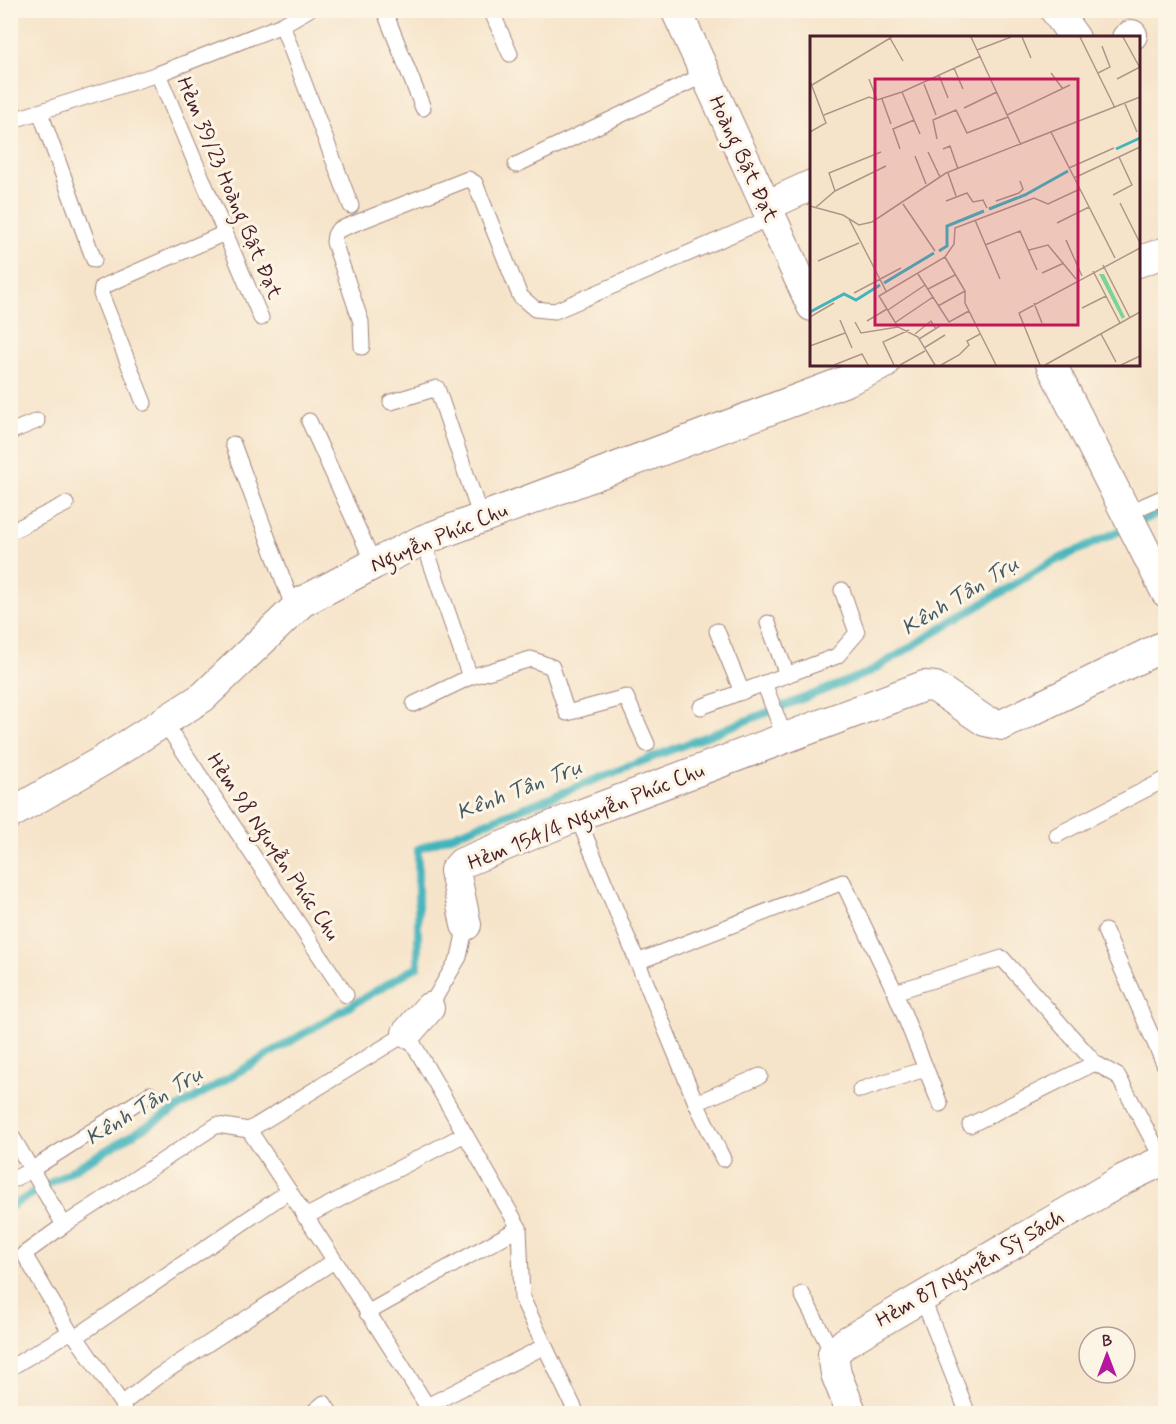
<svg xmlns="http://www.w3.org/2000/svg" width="1176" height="1424" viewBox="0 0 1176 1424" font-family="Mynerve,sans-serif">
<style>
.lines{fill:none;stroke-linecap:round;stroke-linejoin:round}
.stream{stroke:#43b4bb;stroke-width:8}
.service-casing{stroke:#a0827a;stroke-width:17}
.minor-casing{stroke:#a0827a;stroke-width:32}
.service{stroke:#fff;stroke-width:15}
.minor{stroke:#fff;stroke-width:30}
.labels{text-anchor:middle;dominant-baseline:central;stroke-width:6;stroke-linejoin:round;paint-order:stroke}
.street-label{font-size:21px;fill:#4a1f2b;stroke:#fcf5e5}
.water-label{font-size:22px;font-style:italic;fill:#475b65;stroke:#fcf5e5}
.inset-river{fill:none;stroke:#43b4bb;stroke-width:3}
.inset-road{fill:none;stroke:#b1958a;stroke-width:1.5}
.view{fill:#c2185b;fill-opacity:0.15;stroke:#c2185b;stroke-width:3}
.inset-edge{fill:none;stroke:#4a1f2b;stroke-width:3}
</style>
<rect width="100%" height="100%" fill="#fcf5e5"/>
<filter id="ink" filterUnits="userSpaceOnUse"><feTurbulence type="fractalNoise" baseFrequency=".0167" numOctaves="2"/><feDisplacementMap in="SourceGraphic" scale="12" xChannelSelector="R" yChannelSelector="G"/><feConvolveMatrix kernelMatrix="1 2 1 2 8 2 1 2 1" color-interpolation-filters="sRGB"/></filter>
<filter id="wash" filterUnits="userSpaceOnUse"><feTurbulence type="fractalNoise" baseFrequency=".008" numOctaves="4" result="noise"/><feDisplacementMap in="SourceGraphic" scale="24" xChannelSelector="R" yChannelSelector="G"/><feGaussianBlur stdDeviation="1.35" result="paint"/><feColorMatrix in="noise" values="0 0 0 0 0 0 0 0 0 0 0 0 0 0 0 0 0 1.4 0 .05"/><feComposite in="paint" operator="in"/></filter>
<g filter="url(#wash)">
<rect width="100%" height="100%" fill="#f6e4ca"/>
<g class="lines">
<g class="stream">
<path d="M1137 523 1166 510"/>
<path d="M10 1207 418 966V849L868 673 1048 564 1126 528"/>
</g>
</g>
</g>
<g filter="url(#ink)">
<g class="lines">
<g class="service-casing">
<g id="service">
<path d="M384 10 423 108"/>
<path d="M491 10 510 54"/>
<path d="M282 25 351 206"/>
<path d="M158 74 261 318"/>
<path d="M40 112 94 260"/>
<path d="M10 121 158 74 282 25 308 10"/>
<path d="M516 165 704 75"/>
<path d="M362 347 361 322 334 242 335 235 338 230 468 179 475 183 520 296 535 309 555 311 770 218"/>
<path d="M391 402 437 388 481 518"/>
<path d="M144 403 101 294 102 287 225 233"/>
<path d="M309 421 374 564"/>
<path d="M10 432 37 421"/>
<path d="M233 444 294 609"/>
<path d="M1125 514 1166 496"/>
<path d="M10 532 66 504"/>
<path d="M423 540 470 677"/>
<path d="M768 623 787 675"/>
<path d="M717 631 742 692"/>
<path d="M764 683 785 738"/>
<path d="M414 704 470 677 531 659 552 667 567 713 626 697 647 744"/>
<path d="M701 707 837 656 857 633 842 590"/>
<path d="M164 722 346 995"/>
<path d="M577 816 696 1103 723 1159"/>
<path d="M1057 835 1166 779"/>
<path d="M1105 931 1166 1068"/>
<path d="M637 962 843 882 895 992 940 1104"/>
<path d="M895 992 1002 958 1095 1063 1118 1076 1163 1160"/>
<path d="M429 1008 459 957 466 925"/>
<path d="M860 1090 925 1069"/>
<path d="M696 1103 760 1076"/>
<path d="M970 1125 1095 1063"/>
<path d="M249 1130 407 1033 519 1228 522 1298 577 1414"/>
<path d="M249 1130C309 1221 370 1313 427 1406L545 1346"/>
<path d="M10 1133 64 1225"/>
<path d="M10 1181 31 1170 150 1094"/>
<path d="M305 1217 465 1134"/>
<path d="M802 1294 833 1354"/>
<path d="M922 1297 968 1414"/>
<path d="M367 1313 519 1228"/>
<path d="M76 1337 289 1191"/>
<path d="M10 1368 70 1332"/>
<path d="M122 1404 154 1379 334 1261"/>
<path d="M125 1414 122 1404 76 1337 70 1332 24 1254 64 1225 217 1125 249 1130"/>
<path d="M311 1414 324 1403 331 1414"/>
</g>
</g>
<g class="minor-casing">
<g id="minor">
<path d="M676 10 812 306"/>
<path d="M1055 10 1075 38"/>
<path d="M1127 38 1132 35"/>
<path d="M766 206 812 185"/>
<path d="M1138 262 1166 252"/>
<path d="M1051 364 1166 592"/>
<path d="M10 814 102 761 203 697 302 602 374 564 423 540 846 381 884 364"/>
<path d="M466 925 455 871 462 863 577 816 924 686 935 687 985 721 1002 725 1166 645"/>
<path d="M407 1033 429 1008"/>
<path d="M852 1414 836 1374 833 1354 846 1342 1124 1179 1166 1159"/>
</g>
</g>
<use href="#service" class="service"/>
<use href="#minor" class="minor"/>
</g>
</g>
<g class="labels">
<g class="street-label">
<text transform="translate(743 159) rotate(65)">Hoàng Bật Đạt</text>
<text transform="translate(229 188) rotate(67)">Hẻm 39/23 Hoàng Bật Đạt</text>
<text transform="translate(439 538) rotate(-23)">Nguyễn Phúc Chu</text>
<text transform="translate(586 817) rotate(-22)">Hẻm 154/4 Nguyễn Phúc Chu</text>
<text transform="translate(273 847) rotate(56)">Hẻm 98 Nguyễn Phúc Chu</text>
<text transform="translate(970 1269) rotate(-30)">Hẻm 87 Nguyễn Sỹ Sách</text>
</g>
<g class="water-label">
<text transform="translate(961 596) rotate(-31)">Kênh Tân Trụ</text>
<text transform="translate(520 790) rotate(-21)">Kênh Tân Trụ</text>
<text transform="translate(145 1106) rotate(-31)">Kênh Tân Trụ</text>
</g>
</g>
<g transform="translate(810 36)">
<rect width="330" height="330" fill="#f6e4ca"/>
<path d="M289 238H294L315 281 312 283Z" fill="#7cd398"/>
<path class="inset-river" d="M306 113 330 102M179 173 215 159 258 135M129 215 137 210V190L174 175M74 247 124 217M0 276 34 258 46 264 70 249"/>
<path class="inset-road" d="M161 1 211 109M212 1 221 22M270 1 305 72M313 1 330 32M80 2 93 25M167 14 201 1M144 32 153 53M241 37 253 53M288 37 300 31 292 10M129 39 138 62M59 43 67 64M307 43 330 31M0 45 16 87 0 96M114 48 126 79M2 49 82 1M92 56 110 98M72 63 81 88M315 68 327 96M154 72 187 56M14 79 59 61 67 64 92 56 171 20M197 79 260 49M241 96 305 222M127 103 123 84 146 74 157 97 198 81M90 113 83 93 104 84M133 113 140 110 148 133M118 116 130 141M105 120 116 148M259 132 304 112M138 137 146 160M264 142 330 111M25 155 19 137 71 116M303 159 322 149 309 121M136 165 157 157 163 166 173 164 177 172M186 165 209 157 213 153 210 145M310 167 330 207M93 168 125 215M0 170 33 179 49 189 62 186 136 137 330 61M5 172 25 155 76 130M39 183 76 255M165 184 190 243M247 187 279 171M256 204 272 240M175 209 210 195 227 234M219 214 238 209 266 243M135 221 155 255V267L186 329M8 225 49 207M293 229 320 282M283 235 310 287M232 237 254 227M108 238 139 286 159 275M118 253 145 239M44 257 91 232M224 267 232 287M128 270 155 255M272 272 296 260M78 274 115 249M0 281 24 267M30 284 42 312M57 285 77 273M45 286 51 297 88 291M86 286 123 261M105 298 121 285 126 293M291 298 306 326M109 303 130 290M0 310 35 297M114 312 135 299M24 329 52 318 58 329M84 329 73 306 99 294M90 329 115 315M125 329 108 301 88 291 69 260 135 221 144 208 145 192 224 162 238 168 270 153M131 329 149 319 159 309 157 305 170 298M230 329 209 277 330 212M235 329 330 276M311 329 330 320"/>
<path class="view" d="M65 43H268V289H65Z"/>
<rect width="330" height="330" class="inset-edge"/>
</g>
<rect width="1176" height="1424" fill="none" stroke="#fcf5e5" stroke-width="36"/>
<g transform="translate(1107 1355)"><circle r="28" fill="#fcf5e5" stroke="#b59f9b" stroke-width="1.5"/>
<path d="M0-4.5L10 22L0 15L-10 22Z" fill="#b5179e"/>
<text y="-9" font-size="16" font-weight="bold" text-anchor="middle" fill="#4a1f2b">B</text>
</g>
</svg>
